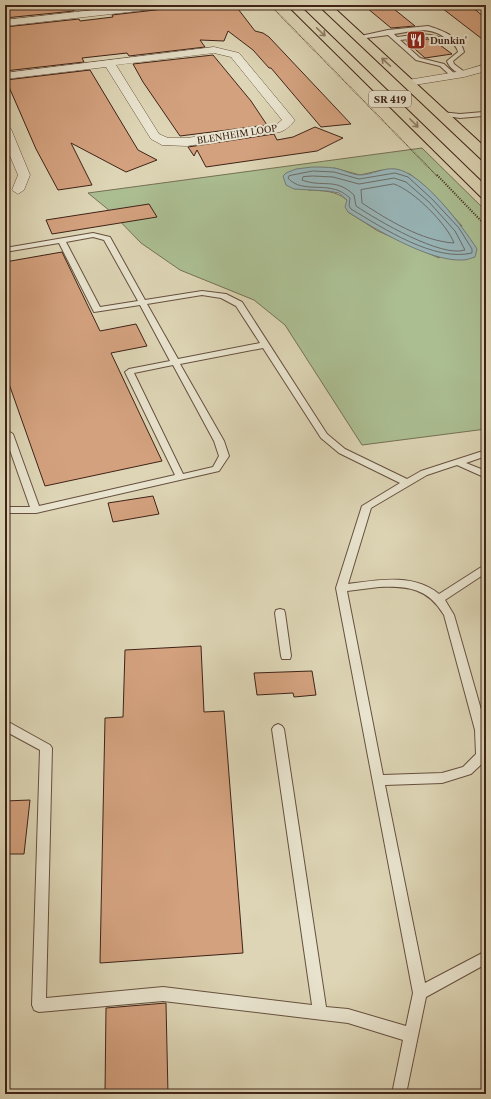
<svg xmlns="http://www.w3.org/2000/svg" width="491" height="1099" viewBox="0 0 491 1099" font-family="'Libre Caslon Text',serif">
<style>
.green{fill:#abbe92;stroke:#757055;fill-rule:evenodd}
.water{fill:#98b6b9;stroke:#747b79}
.lines{fill:none;stroke-linecap:round;stroke-linejoin:round}
.shore{stroke:#6c6c68;stroke-width:1}
.building{fill:#d3a17e;stroke:#3f2318}
.service-casing{stroke:#66503f;stroke-width:2}
.minor-casing{stroke:#66503f;stroke-width:1}
.primary-casing{stroke:#3f2318;stroke-width:2}
.path-far1{stroke:#3f2318;stroke-width:1.5;stroke-dasharray:0.5 1;stroke-linecap:butt}
.path{stroke:#3f2318;stroke-width:2;stroke-dasharray:1 1.5;stroke-linecap:butt}
.service{fill:#e9e4cf;fill-rule:evenodd}
.minor{fill:#e9e4cf;fill-rule:evenodd}
.primary{fill:#ddd5b5;fill-rule:evenodd}
.oneway{stroke:#8e7c66}
.labels{text-anchor:middle;dominant-baseline:central;stroke-width:4;stroke-linejoin:round;paint-order:stroke}
.far-poi-label{font-size:9px;font-weight:bold;fill:#3f2318;stroke:#e9e4cf;text-anchor:start}
.far-street-label{font-size:9px;fill:#3f2318;stroke:#e9e4cf}
.shield{fill:#e9e4cf;stroke:#725d4f;stroke-width:1}
.shield-label{font-size:10px;font-weight:bold;fill:#3f2318}
</style>
<rect width="100%" height="100%" fill="#ddd5b5"/>
<filter id="stains"><feTurbulence type="fractalNoise" baseFrequency=".005" numOctaves="4"/><feColorMatrix values="0 0 0 0 .2 0 0 0 0 .09 0 0 0 0 .02 0 0 0 .5 -.17"/></filter>
<radialGradient id="worn" r=".72"><stop offset=".6" stop-color="#630" stop-opacity="0"/><stop offset="1" stop-color="#630" stop-opacity=".3"/></radialGradient>
<path class="green" d="M422 148 486 211V429L362 445 285 325 254 300 180 270 141 243 110 211 88 193ZM334 168 360 175 382 170 410 174 435 196 462 226 439 258 378 231 348 212 347 200C335 190 323 191 308 190Z"/>
<path class="water" d="M312 167C319 167 327 167 334 168 342 169 352 175 360 175 372 175 384 167 396 169 423 173 463 227 477 249L475 257C471 258 467 260 463 260 430 262 375 229 348 212L345 207 347 200 339 193 328 191 294 189 286 185 283 176 286 173 296 169Z"/>
<g class="lines">
<g class="shore">
<path d="M313 171 334 172 359 179 395 173 408 177 432 199 459 228 472 249V253C434 262 383 228 351 209L349 206 350 198C345 194 340 190 333 189 318 185 299 191 288 178L289 176Z"/>
<path d="M313 176 333 177 359 184 394 178 406 182 429 202 455 231 465 250C441 258 377 220 356 206L354 195C335 177 323 188 302 180L303 177Z"/>
<path d="M394 184C413 190 447 224 454 243 422 241 388 220 362 203L361 190Z"/>
</g>
</g>
<g class="building">
<path d="M5 5H71L74 11 5 18Z"/>
<path d="M170 5H235L255 31 263 33 269 37 351 124 321 127 271 68H269L253 50 228 31 224 41 200 40 205 47 129 56 127 53 82 58 84 62 5 71V27L79 19 80 21 113 17 112 15 164 9Z"/>
<path d="M389 5 415 26 391 28 367 8Z"/>
<path d="M438 5H469L477 11 486 19V42Z"/>
<path d="M428 39 436 42 452 54 425 58 406 41Z"/>
<path d="M213 55 251 101 267 125 180 136 143 82 133 64Z"/>
<path d="M90 70 138 150 157 160 126 172 71 143 92 185 58 190 36 149 6 80Z"/>
<path d="M315 127 343 138 317 151 206 167 197 150 194 156 188 147 274 134 277 140 293 137Z"/>
<path d="M149 204 157 217 52 234 46 220Z"/>
<path d="M62 252 100 331 136 324 147 346 111 353 162 461 45 486 8 381H5V262Z"/>
<path d="M153 496 159 514 113 522 108 503Z"/>
<path d="M201 646 204 712 224 711 243 953 100 963 105 718 123 717 125 650Z"/>
<path d="M312 671 316 695 294 697 293 693 257 695 254 673Z"/>
<path d="M30 800 24 854H5V801Z"/>
<path d="M166 1003 168 1094H105L106 1008Z"/>
</g>
<g class="lines">
<g class="service-casing">
<g id="service">
<path d="M428 26C441 30 461 37 464 52L453 61 454 64 466 73V75C459 75 449 68 447 61L458 52C457 46 452 43 448 40 430 25 415 31 394 34L397 37C414 35 431 31 447 41V43L445 44 428 37 400 40 420 58 444 64 456 75V77H452L440 66 416 60 388 35 359 39 356 37 388 30Z"/>
<path d="M441 112 460 114 483 112 486 114 483 116 460 118 439 115V113Z"/>
<path d="M93 233 110 237 145 300 202 291 226 294 242 302 327 434 345 449 407 479 421 471 486 450V456L466 463 486 471V478L457 465 427 475 371 508 348 584C378 580 413 573 439 594L486 564V573L445 600 454 615 486 727V760L471 774 442 783 385 785 425 983 486 951V964L426 997 406 1094H392L403 1040 348 1023 163 1001 39 1012 34 1010 32 1005 40 750 5 731V720L50 745 52 748 46 998 163 987 312 1005 272 729 274 726 278 724 282 726 284 729 326 1007 348 1009 406 1026 413 993 336 588 362 506 400 483 339 453 321 438 263 348 180 364 224 441 229 456 219 471 36 513H5V507H30L5 436V429L13 434 39 506 175 475 125 372 129 369 170 361 140 305 94 312 59 243 5 252V248ZM93 237 104 240 138 301 100 307 66 242ZM202 295 221 298 236 306 260 343 178 359 147 304ZM173 365 214 441 219 456 213 467 183 474 134 373ZM379 587C408 586 428 588 444 615L475 730 476 754 463 767 442 773 383 775 347 591Z"/>
<path d="M280 609 284 610 285 613 291 656 290 659H282L281 656 275 613 276 610Z"/>
</g>
</g>
<g class="minor-casing">
<g id="minor">
<path d="M138 5H169L164 8 5 26V20Z"/>
<path d="M214 47 239 53 293 118 295 120C291 125 286 130 280 132L187 146 162 145 151 139 106 67 5 79V73ZM214 53 231 57 282 120 276 125 187 138H168L159 134 116 65Z"/>
<path d="M486 64V71L464 77 408 86 402 83 408 80 462 71Z"/>
<path d="M5 125 11 129 30 175 24 190 18 194 12 190 18 175 5 144Z"/>
</g>
</g>
<g class="primary-casing">
<g id="primary">
<path d="M287 5H299L486 186V199L481 197Z"/>
<path d="M318 5H331L486 148V160L481 159Z"/>
</g>
</g>
<path class="path-far1" d="M270 5 437 176"/>
<path class="path" d="M437 175 486 226"/>
<use href="#service" class="service"/>
<use href="#minor" class="minor"/>
<use href="#primary" class="primary"/>
</g>
<defs><path id="oneway-shaft" d="M-6 0H5M1.5-3L5.5 0L1.5 3" fill="none" stroke-width="1.6" stroke-linecap="round" stroke-linejoin="round"/></defs>
<g class="oneway">
<use href="#oneway-shaft" transform="translate(321 32) rotate(44)"/>
<use href="#oneway-shaft" transform="translate(386 62) rotate(-137)"/>
<use href="#oneway-shaft" transform="translate(414 123) rotate(45)"/>
</g>
<defs>
<g id="restaurant-square" transform="scale(1)"><rect x="-9" y="-9" width="18" height="18" rx="4" fill="#8f2418" stroke="#e9e4cf"/><path d="M-5-6h1v4h1v-4h1v4h1v-4h1v5L-1.5 .5V6h-2V.5L-5-1ZM5-6V6H3V1.5H1.5Q1.5-4 5-6Z" fill="#fff"/></g>
</defs>
<g fill-rule="evenodd">
<use href="#restaurant-square" x="416" y="40"/>
</g>
<g class="labels">
<g class="far-poi-label">
<text x="430" y="40">Dunkin'</text>
</g>
<g class="far-street-label">
<text transform="translate(237 134) rotate(-9)">BLENHEIM LOOP</text>
</g>
<rect class="shield" x="369" y="91" width="42" height="16" rx="3"/>
<g class="shield-label">
<text x="390" y="99">SR 419</text>
</g>
</g>
<rect width="491" height="1099" fill="none" stroke="#ddd5b5" stroke-width="20"/>
<rect x="6" y="6" width="479" height="1087" fill="none" stroke="#3f2318" stroke-width="2"/>
<rect x="10" y="10" width="471" height="1079" fill="none" stroke="#3f2318"/>
<rect width="100%" height="100%" filter="url(#stains)"/>
<rect width="100%" height="100%" fill="url(#worn)"/>
</svg>
